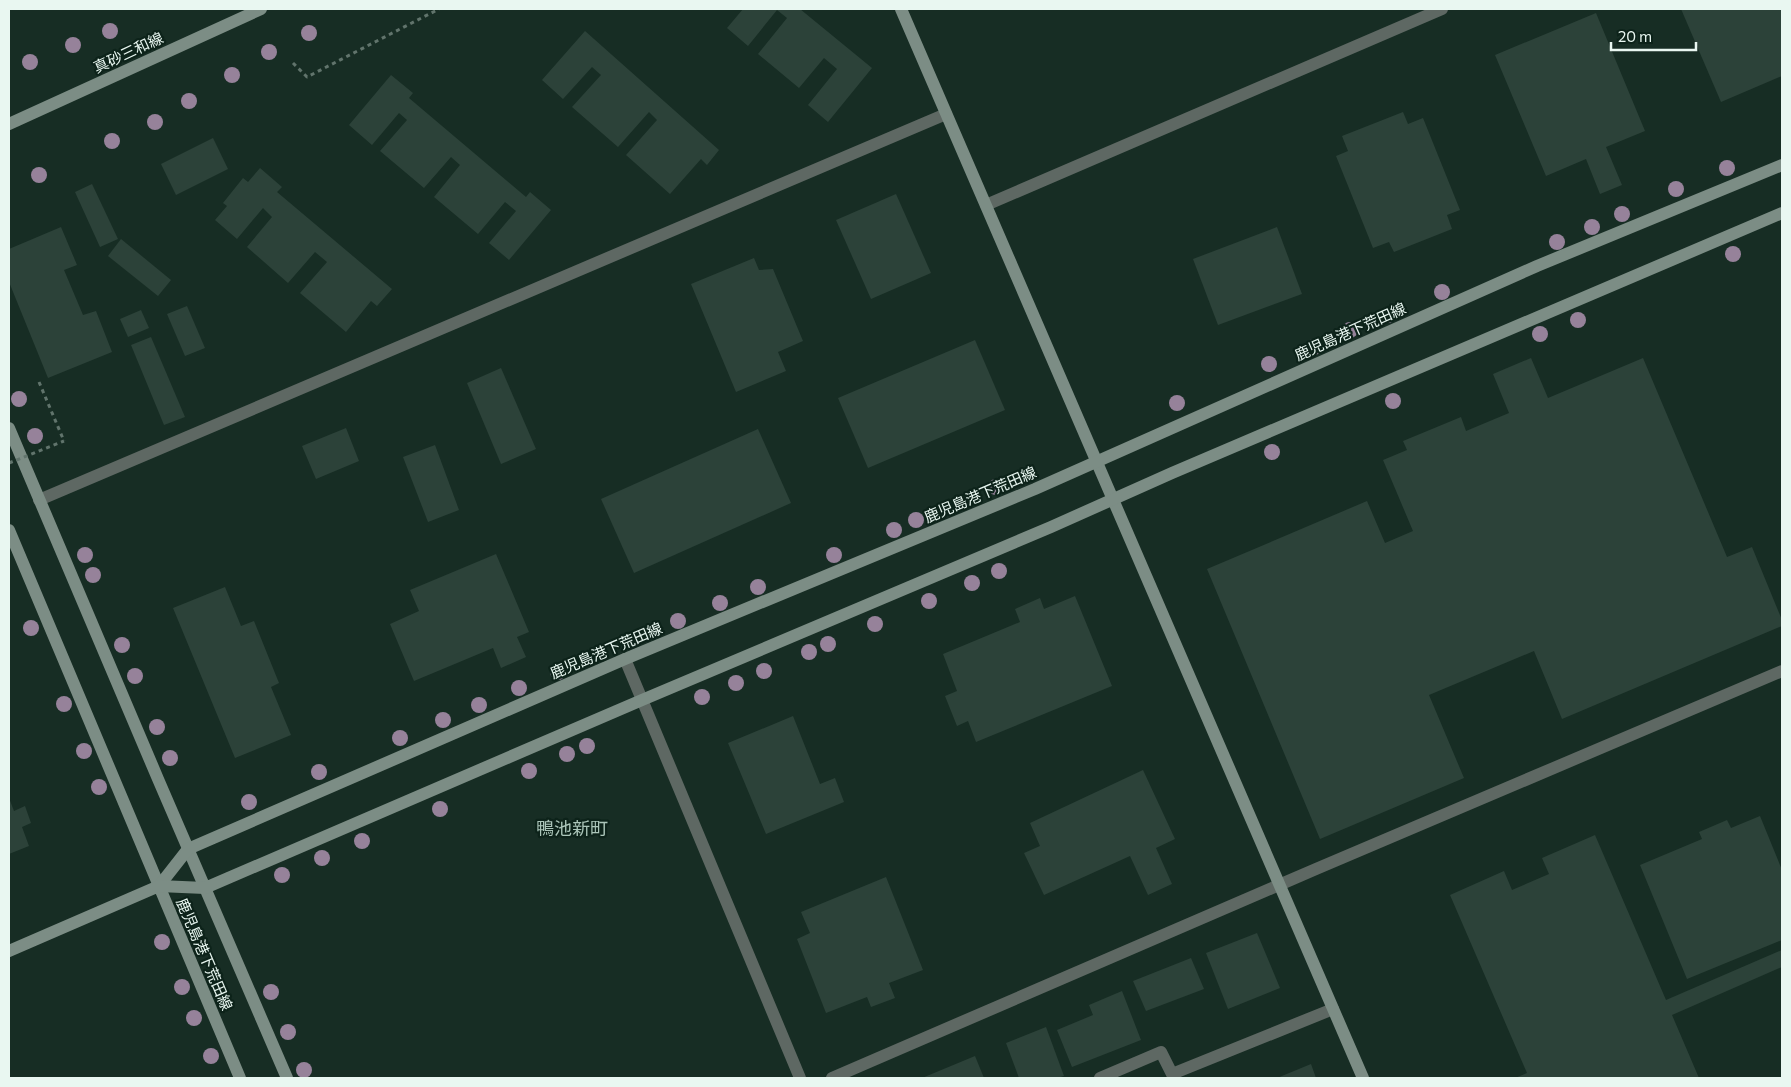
<svg xmlns="http://www.w3.org/2000/svg" width="1791" height="1087" viewBox="0 0 1791 1087" font-family="Commissioner,'Noto Sans JP',sans-serif">
<style>
.building{fill:#2c4239}
.lines{fill:none;stroke-linecap:round;stroke-linejoin:round}
.path{stroke:#61746c;stroke-width:3;stroke-dasharray:4 4;stroke-linecap:butt}
.lane{stroke:#5e6863;stroke-width:12}
.street{stroke:#5e6863;stroke-width:12}
.secondary{stroke:#7c8d85;stroke-width:12}
.path-bridge{stroke:#61746c;stroke-width:3;stroke-dasharray:4 4;stroke-linecap:butt}
.tree{fill:#96829a}
.labels{text-anchor:middle;dominant-baseline:central;stroke-width:4.5;stroke-linejoin:round;paint-order:stroke}
.street-label{font-size:15px;fill:#e9f7f1;stroke:#0d231a}
.quarter-label{font-size:18px;fill:#abc5b9;stroke:#0d231a}
</style>
<rect width="100%" height="100%" fill="#172d24"/>
<g class="building">
<path d="M743 9H800L872 68 828 122 808 105 837 69 824 58 799 88 758 54 787 18 777 10 748 46 727 28Z"/>
<path d="M1681 9H1782V76L1721 102Z"/>
<path d="M1596 13 1645 131 1606 147 1622 185 1600 194 1586 159 1546 176 1495 55Z"/>
<path d="M585 31 719 150 707 165 701 159 670 194 626 155 657 120 649 112 618 147 572 107 601 75 592 67 563 99 542 80Z"/>
<path d="M391 75 413 93 409 98 526 197 530 192 551 210 509 260 489 243 516 211 505 202 478 234 434 197 460 165 451 157 424 188 380 151 407 120 399 113 372 145 349 125Z"/>
<path d="M1403 112 1408 124 1423 118 1460 210 1447 215 1452 229 1394 252 1389 242 1373 248 1336 156 1348 151 1342 136Z"/>
<path d="M213 138 228 169 176 195 161 164Z"/>
<path d="M260 168 282 187 277 192 392 289 377 306 371 301 346 332 300 293 327 262 315 252 288 283 247 247 272 217 263 208 237 239 215 220 227 206 223 203 243 178 248 182Z"/>
<path d="M92 184 118 239 100 247 75 192Z"/>
<path d="M896 194 931 273 871 299 836 220Z"/>
<path d="M61 227 77 265 64 270 83 315 96 311 112 352 48 378 9 282V249Z"/>
<path d="M1277 227 1302 294 1218 325 1193 259Z"/>
<path d="M121 239 171 280 158 296 108 256Z"/>
<path d="M754 258 759 270 773 269 803 341 778 352 786 371 736 392 691 284Z"/>
<path d="M187 306 205 348 185 356 167 314Z"/>
<path d="M141 310 149 328 128 337 120 319Z"/>
<path d="M151 337 185 417 164 425 131 345Z"/>
<path d="M975 340 1005 410 868 468 838 398Z"/>
<path d="M1531 358 1548 398 1643 358 1727 557 1752 547 1782 620V626L1562 719 1534 651 1429 695 1464 778 1320 839 1207 569 1367 501 1385 543 1413 531 1383 460 1407 450 1403 441 1461 417 1466 431 1509 413 1493 374Z"/>
<path d="M501 368 536 449 501 464 467 383Z"/>
<path d="M346 428 359 461 316 479 302 446Z"/>
<path d="M758 429 791 503 634 573 601 499Z"/>
<path d="M435 445 459 510 428 522 403 457Z"/>
<path d="M496 554 529 632 517 637 526 657 501 668 493 648 414 681 390 624 419 611 410 590Z"/>
<path d="M225 587 241 626 254 621 279 683 271 687 291 735 235 758 173 608Z"/>
<path d="M1075 596 1112 686 976 742 968 721 957 726 945 696 957 691 943 654 1020 622 1015 609 1040 598 1044 609Z"/>
<path d="M793 716 820 784 835 778 844 802 766 834 728 743Z"/>
<path d="M1143 770 1175 839 1156 848 1172 884 1148 895 1130 856 1044 895 1024 853 1040 846 1030 823Z"/>
<path d="M9 798 14 811 25 806 31 823 22 827 29 846 9 854Z"/>
<path d="M1760 816 1782 870V940L1687 979 1640 865 1702 839 1699 832 1727 820 1731 828Z"/>
<path d="M1595 835 1666 1000 1782 950V967L1672 1015 1699 1078H1515L1527 1073 1450 895 1504 871 1512 890 1549 874 1542 858Z"/>
<path d="M886 877 923 970 889 983 895 998 871 1007 867 997 826 1013 797 939 810 933 801 912Z"/>
<path d="M1257 933 1280 988 1228 1009 1206 953Z"/>
<path d="M1191 958 1204 989 1146 1011 1133 981Z"/>
<path d="M1122 991 1141 1040 1072 1067 1057 1030 1093 1015 1089 1005Z"/>
<path d="M1046 1027 1064 1076 1057 1078H1019L1006 1043Z"/>
<path d="M975 1056 984 1078H922Z"/>
<path d="M1311 1064 1316 1078H1277Z"/>
</g>
<g class="lines">
<g class="path">
<path d="M293 63 307 77 439 9"/>
<path d="M39 382 64 441"/>
</g>
<path class="lane" d="M1100 1078 1161 1052 1172 1074 1333 1009"/>
<g class="street">
<path d="M986 205 1442 9"/>
<path d="M39 500 946 114"/>
<path d="M625 659 800 1078"/>
<path d="M832 1078 1316 869 1782 671"/>
</g>
<g class="secondary">
<path d="M901 9 1363 1078"/>
<path d="M9 124 261 9"/>
<path d="M9 428 158 779 287 1078"/>
<path d="M9 530 240 1078"/>
<path d="M159 886 188 849 625 659 1035 489 1537 266 1782 165"/>
<path d="M9 951 159 886 205 888 642 700 1051 527 1172 473 1782 213"/>
</g>
<path class="path-bridge" d="M9 463 64 441"/>
</g>
<g class="tree">
<circle cx="110" cy="31" r="8"/>
<circle cx="309" cy="33" r="8"/>
<circle cx="73" cy="45" r="8"/>
<circle cx="269" cy="52" r="8"/>
<circle cx="30" cy="62" r="8"/>
<circle cx="232" cy="75" r="8"/>
<circle cx="189" cy="101" r="8"/>
<circle cx="155" cy="122" r="8"/>
<circle cx="112" cy="141" r="8"/>
<circle cx="1727" cy="168" r="8"/>
<circle cx="39" cy="175" r="8"/>
<circle cx="1676" cy="189" r="8"/>
<circle cx="1622" cy="214" r="8"/>
<circle cx="1592" cy="227" r="8"/>
<circle cx="1557" cy="242" r="8"/>
<circle cx="1733" cy="254" r="8"/>
<circle cx="1442" cy="292" r="8"/>
<circle cx="1388" cy="315" r="8"/>
<circle cx="1578" cy="320" r="8"/>
<circle cx="1350" cy="330" r="8"/>
<circle cx="1540" cy="334" r="8"/>
<circle cx="1314" cy="347" r="8"/>
<circle cx="1269" cy="364" r="8"/>
<circle cx="19" cy="399" r="8"/>
<circle cx="1393" cy="401" r="8"/>
<circle cx="1177" cy="403" r="8"/>
<circle cx="35" cy="436" r="8"/>
<circle cx="1272" cy="452" r="8"/>
<circle cx="996" cy="487" r="8"/>
<circle cx="916" cy="520" r="8"/>
<circle cx="894" cy="530" r="8"/>
<circle cx="85" cy="555" r="8"/>
<circle cx="834" cy="555" r="8"/>
<circle cx="999" cy="571" r="8"/>
<circle cx="93" cy="575" r="8"/>
<circle cx="972" cy="583" r="8"/>
<circle cx="758" cy="587" r="8"/>
<circle cx="929" cy="601" r="8"/>
<circle cx="720" cy="603" r="8"/>
<circle cx="678" cy="621" r="8"/>
<circle cx="875" cy="624" r="8"/>
<circle cx="31" cy="628" r="8"/>
<circle cx="828" cy="644" r="8"/>
<circle cx="122" cy="645" r="8"/>
<circle cx="809" cy="652" r="8"/>
<circle cx="764" cy="671" r="8"/>
<circle cx="558" cy="672" r="8"/>
<circle cx="135" cy="676" r="8"/>
<circle cx="736" cy="683" r="8"/>
<circle cx="519" cy="688" r="8"/>
<circle cx="702" cy="697" r="8"/>
<circle cx="64" cy="704" r="8"/>
<circle cx="479" cy="705" r="8"/>
<circle cx="443" cy="720" r="8"/>
<circle cx="157" cy="727" r="8"/>
<circle cx="400" cy="738" r="8"/>
<circle cx="587" cy="746" r="8"/>
<circle cx="84" cy="751" r="8"/>
<circle cx="567" cy="754" r="8"/>
<circle cx="170" cy="758" r="8"/>
<circle cx="529" cy="771" r="8"/>
<circle cx="319" cy="772" r="8"/>
<circle cx="99" cy="787" r="8"/>
<circle cx="249" cy="802" r="8"/>
<circle cx="440" cy="809" r="8"/>
<circle cx="362" cy="841" r="8"/>
<circle cx="322" cy="858" r="8"/>
<circle cx="282" cy="875" r="8"/>
<circle cx="162" cy="942" r="8"/>
<circle cx="182" cy="987" r="8"/>
<circle cx="271" cy="992" r="8"/>
<circle cx="194" cy="1018" r="8"/>
<circle cx="288" cy="1032" r="8"/>
<circle cx="211" cy="1056" r="8"/>
<circle cx="304" cy="1070" r="8"/>
</g>
<g class="labels">
<g class="street-label">
<text transform="translate(128 52) rotate(-25)">真砂三和線</text>
<text transform="translate(1350 331) rotate(-24)">鹿児島港下荒田線</text>
<text transform="translate(980 494) rotate(-23)">鹿児島港下荒田線</text>
<text transform="translate(606 650) rotate(-23)">鹿児島港下荒田線</text>
<text transform="translate(205 954) rotate(67)">鹿児島港下荒田線</text>
</g>
<g class="quarter-label">
<text x="572" y="828">鴨池新町</text>
</g>
</g>
<rect width="1791" height="1087" fill="none" stroke="#e9f7f1" stroke-width="20"/>
<path d="M1611 42v8h85v-8" fill="none" stroke="#e9f7f1" stroke-width="2.5"/>
<text x="1618" y="42" font-size="15" fill="#e9f7f1" stroke="#0d231a" stroke-width="4" paint-order="stroke">20 m</text>
</svg>
